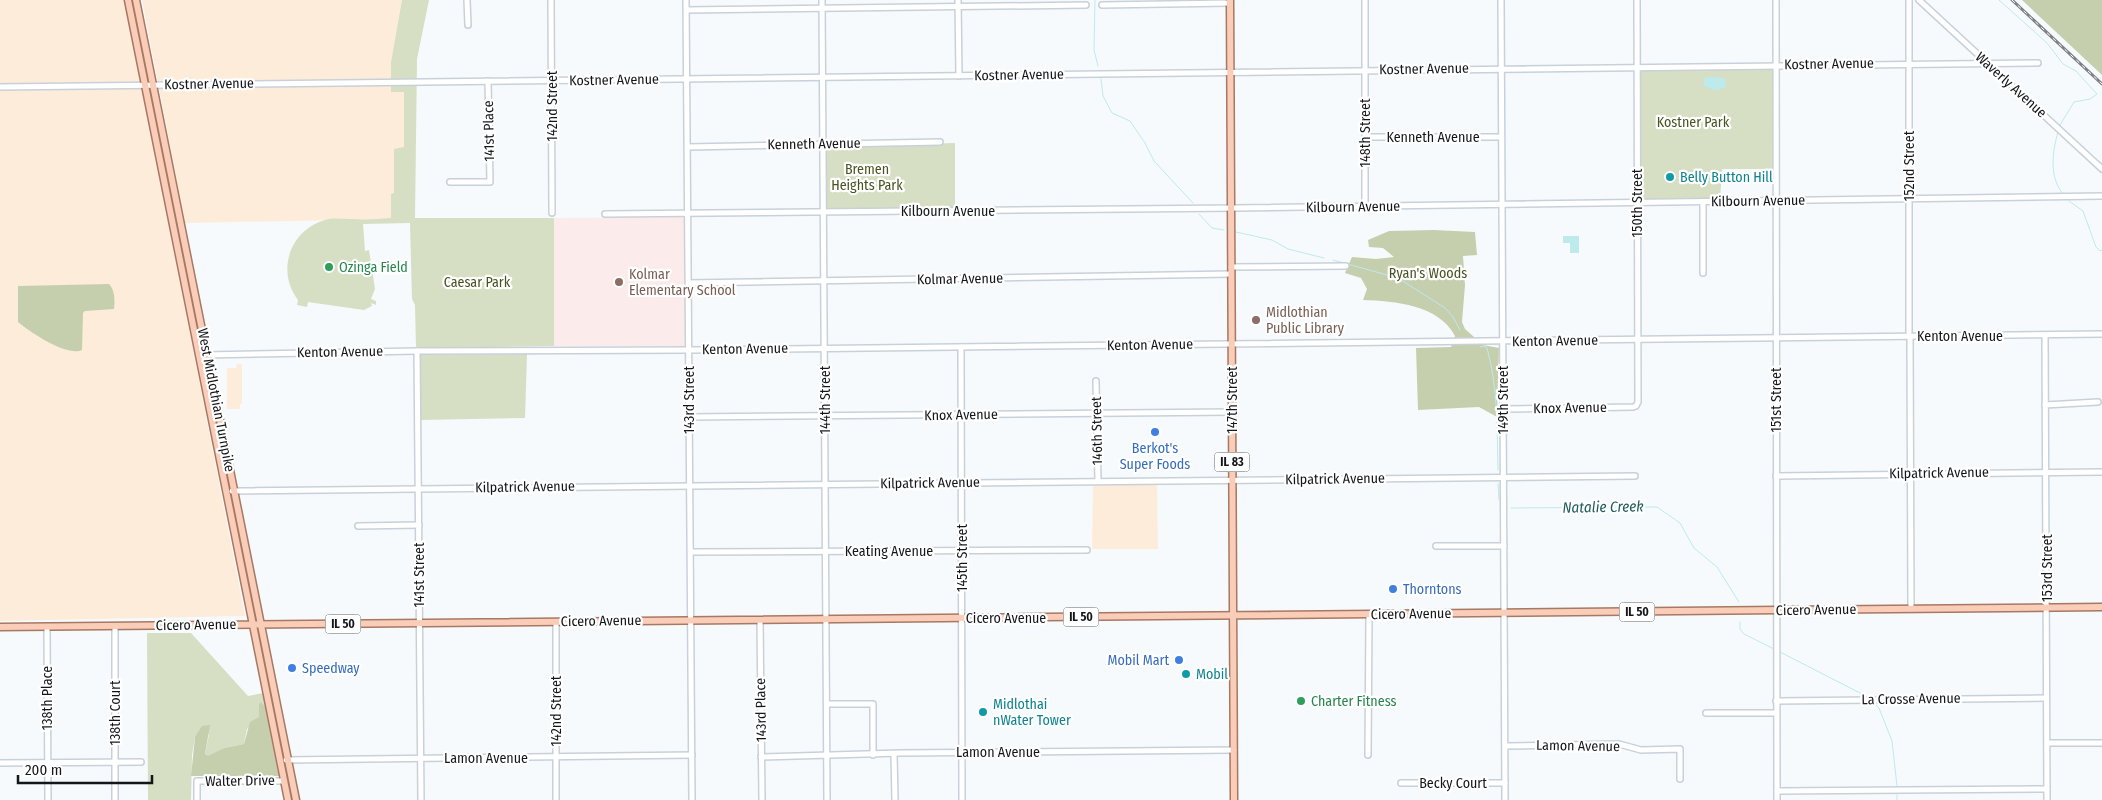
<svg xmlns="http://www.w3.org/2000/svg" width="2102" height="800" viewBox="0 0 2102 800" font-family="'Fira Sans Condensed',sans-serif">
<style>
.industrial{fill:#fdecda}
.education{fill:#fbebeb}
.green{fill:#d6dec3}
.forest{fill:#c5cfae}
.water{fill:#bdeaeb}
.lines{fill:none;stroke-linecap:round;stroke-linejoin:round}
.stream{stroke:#bdeaeb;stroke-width:1}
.minor-casing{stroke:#c8d1da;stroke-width:8}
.major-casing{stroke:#a77863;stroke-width:9}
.minor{stroke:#fff;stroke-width:5}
.major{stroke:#facdb9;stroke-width:6}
.rail-casing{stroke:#7d8184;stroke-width:3}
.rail{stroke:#fff;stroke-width:1;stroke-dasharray:4;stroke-linecap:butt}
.culture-dot{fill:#0f9aa8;stroke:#fff;stroke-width:2}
.leisure-dot{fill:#2e9e5b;stroke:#fff;stroke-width:2}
.education-dot{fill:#8d6e63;stroke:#fff;stroke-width:2}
.shop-dot{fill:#3f7fe0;stroke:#fff;stroke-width:2}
.labels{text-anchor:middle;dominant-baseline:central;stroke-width:4.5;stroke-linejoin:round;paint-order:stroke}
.shield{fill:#fff;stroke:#5a5d5f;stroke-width:1}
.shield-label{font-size:12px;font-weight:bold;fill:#14171a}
.street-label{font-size:14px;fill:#14171a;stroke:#fff}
.park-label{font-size:14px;fill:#475420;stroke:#fff}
.culture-label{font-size:14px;fill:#0d838f;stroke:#fff;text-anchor:start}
.leisure-label{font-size:14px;fill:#27864d;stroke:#fff;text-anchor:start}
.education-label{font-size:14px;fill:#785e54;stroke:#fff;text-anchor:start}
.shop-label{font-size:14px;fill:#366cbe;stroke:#fff;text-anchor:start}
.water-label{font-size:15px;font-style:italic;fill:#205d5e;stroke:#fff}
</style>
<rect width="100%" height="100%" fill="#f6fafd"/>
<g class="industrial">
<path d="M0 0H125L245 616 0 621Z"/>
<path d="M142 0H402L391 62 404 92V148L394 149V194H391V219L185 223Z"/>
<path d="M237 364H242V404H240V409H227V368H236Z"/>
<path d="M1157 483 1158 549H1092L1093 484Z"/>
</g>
<path class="education" d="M685 217V346H554V218Z"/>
<g class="green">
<path d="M402 0H429L417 59 415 218H554V346L416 348 415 305 412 299 410 223 363 224 365 251 369 250 375 289 371 299 376 301V305L371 303 372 306 364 310 308 302 307 307 297 305 298 300C275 270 291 227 329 219 337 218 344 219 352 219 365 220 378 219 391 218V194L394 193V149L404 147V92H391V62Z"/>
<path d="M1777 65V169H1722L1720 201 1637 203V67Z"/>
<path d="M955 143V208L825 210V147Z"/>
<path d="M527 354 525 418 421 420 420 355Z"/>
<path d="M147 633H191L248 696 263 693 265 706 261 702 259 717 247 729 244 744 224 748 208 757 205 754 209 734 195 737 192 755 191 800H148Z"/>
</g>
<g class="forest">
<path d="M2022 0H2102V75Z"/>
<path d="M1434 230 1475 232 1477 255 1463 256 1465 285 1462 322 1465 329 1483 345 1499 348 1497 417 1479 407 1418 410 1416 348 1451 347 1455 336C1439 305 1395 301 1363 300L1367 289 1361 278 1345 273 1352 257 1376 259 1394 257 1383 248 1369 247 1368 240 1389 231Z"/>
<path d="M109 284C115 290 115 301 114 309L85 311 83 313 82 350C67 357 30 332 18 322V286Z"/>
<path d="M261 702 265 706 279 776H191L195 737 202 726 210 725 205 754 208 756 224 748 244 744 250 722 259 717V704Z"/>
</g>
<g class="water">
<path d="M1707 77 1725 78 1726 86C1717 93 1713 90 1704 86V79Z"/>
<path d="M1563 236H1579V253H1570V243H1563Z"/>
</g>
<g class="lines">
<g class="stream">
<path d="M1095 0 1094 50 1098 66"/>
<path d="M1999 0 2047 43 2063 64 2076 71 2097 94 2090 99 2074 102 2060 125"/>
<path d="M1101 79 1103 96 1112 113 1130 121 1145 143 1154 161 1193 203"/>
<path d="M2058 132C2052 153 2049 177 2063 194"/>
<path d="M2069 201 2083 211 2096 247 2100 251 2102 250"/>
<path d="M1199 214 1212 228 1224 230"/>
<path d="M1236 232 1272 240 1288 249 1324 258"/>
<path d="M1333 260 1398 278 1445 308 1453 317 1460 330"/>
<path d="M1480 347 1484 346 1487 348C1498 387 1497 430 1498 470"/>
<path d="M1498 484 1499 500"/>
<path d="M1511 508 1657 507 1680 523 1694 548 1717 567 1739 602"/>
<path d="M1740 622V629L1744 634 1774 649"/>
<path d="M1780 652 1864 695"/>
<path d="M1876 705 1879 708 1892 741 1897 786"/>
<path d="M1897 800V795"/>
</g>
<g class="minor-casing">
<g id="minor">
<path d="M467 0 468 25"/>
<path d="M551 0 552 213"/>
<path d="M686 0 692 800"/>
<path d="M822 0 827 800"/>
<path d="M958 0 959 76"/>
<path d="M1365 0V206"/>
<path d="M1501 0 1505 800"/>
<path d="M1776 0 1777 800"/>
<path d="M1919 0 2102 169"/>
<path d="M1102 5 1230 3"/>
<path d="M687 10 1086 5"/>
<path d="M0 87 2038 63"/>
<path d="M1365 137H1501"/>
<path d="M688 147 940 142"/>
<path d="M450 182H490L488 81"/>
<path d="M1703 202V273"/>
<path d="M605 214 1236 208 2102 196"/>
<path d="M1231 267 1346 266"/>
<path d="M689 283 1231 274"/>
<path d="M1909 332V0"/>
<path d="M2045 336 2047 800"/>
<path d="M1910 337 1911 609"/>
<path d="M961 347 962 800"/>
<path d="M417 351 421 800"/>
<path d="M204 355 417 351 689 350 2102 334"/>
<path d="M1096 381 1098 481"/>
<path d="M2045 405 2098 402"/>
<path d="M1503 409 1633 407 1636 406 1638 402 1637 0"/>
<path d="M690 417 1232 412"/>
<path d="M1776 476 2102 472"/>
<path d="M232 491 1635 476"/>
<path d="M358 526 419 525"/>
<path d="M1436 546H1504"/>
<path d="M691 552 1087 550"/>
<path d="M760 620 762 800"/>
<path d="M556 622V800"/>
<path d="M115 626V800"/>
<path d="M47 627 48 800"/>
<path d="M1776 701 2046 698"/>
<path d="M827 704H873V755"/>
<path d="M1706 713H1776"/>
<path d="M2047 743H2102"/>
<path d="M1506 746 1619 744 1641 750 1680 749V779"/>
<path d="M894 754 895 800"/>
<path d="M1368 755 1369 615"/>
<path d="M761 757 900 753 1234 750"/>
<path d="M286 760 692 755"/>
<path d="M0 763 141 762"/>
<path d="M1401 783H1505"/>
<path d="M1777 791 2047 789"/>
<path d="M197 800V781H284"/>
</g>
</g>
<g class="major-casing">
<g id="major">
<path d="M128 0 288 800"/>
<path d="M136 0 296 800"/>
<path d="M1230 0 1234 800"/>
<path d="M0 627 2102 607"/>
</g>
</g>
<use href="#minor" class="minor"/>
<use href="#major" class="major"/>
<g class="rail-casing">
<path id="rail" d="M2012 0 2102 84"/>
</g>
<use href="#rail" class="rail"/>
</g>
<g class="culture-dot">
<circle cx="1670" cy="177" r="5"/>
<circle cx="1186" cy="674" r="5"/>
<circle cx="983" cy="712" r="5"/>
</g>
<g class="leisure-dot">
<circle cx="329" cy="267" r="5"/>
<circle cx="1301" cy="701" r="5"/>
</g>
<g class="education-dot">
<circle cx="619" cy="282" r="5"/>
<circle cx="1256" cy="320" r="5"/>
</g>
<g class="shop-dot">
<circle cx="1155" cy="432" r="5"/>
<circle cx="1393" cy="589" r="5"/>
<circle cx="1179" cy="660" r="5"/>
<circle cx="292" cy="668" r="5"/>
</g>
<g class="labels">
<g class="shield">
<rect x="1214.5" y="452.5" width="35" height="19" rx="4"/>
<rect x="1619.5" y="602.5" width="35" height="19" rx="4"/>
<rect x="1063.5" y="607.5" width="35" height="19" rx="4"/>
<rect x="325.5" y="614.5" width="35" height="19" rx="4"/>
</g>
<g class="shield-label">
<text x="1232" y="462">IL 83</text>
<text x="1637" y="612">IL 50</text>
<text x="1081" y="617">IL 50</text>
<text x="343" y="624">IL 50</text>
</g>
<g class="street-label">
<text transform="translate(1829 64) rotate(-1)">Kostner Avenue</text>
<text transform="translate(1424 69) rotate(-1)">Kostner Avenue</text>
<text transform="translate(1019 75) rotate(-1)">Kostner Avenue</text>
<text transform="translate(614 80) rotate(-1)">Kostner Avenue</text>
<text transform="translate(209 84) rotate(-1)">Kostner Avenue</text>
<text transform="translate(2011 85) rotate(42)">Waverly Avenue</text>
<text transform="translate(552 106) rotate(-90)">142nd Street</text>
<text transform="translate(489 131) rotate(-91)">141st Place</text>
<text transform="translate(1365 133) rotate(-90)">148th Street</text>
<text x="1433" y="137">Kenneth Avenue</text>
<text transform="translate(814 144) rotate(-1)">Kenneth Avenue</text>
<text transform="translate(1909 166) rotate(-90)">152nd Street</text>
<text transform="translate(1758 201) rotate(-1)">Kilbourn Avenue</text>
<text transform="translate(1637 203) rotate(-90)">150th Street</text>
<text transform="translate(1353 207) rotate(-1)">Kilbourn Avenue</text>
<text x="948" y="211">Kilbourn Avenue</text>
<text transform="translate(960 279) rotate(-1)">Kolmar Avenue</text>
<text x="1960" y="336">Kenton Avenue</text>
<text transform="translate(1555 341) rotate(-1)">Kenton Avenue</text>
<text transform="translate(1150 345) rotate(-1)">Kenton Avenue</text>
<text transform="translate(745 349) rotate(-1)">Kenton Avenue</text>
<text transform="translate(340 352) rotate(-1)">Kenton Avenue</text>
<text transform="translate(216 400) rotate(79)">West Midlothian Turnpike</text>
<text transform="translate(689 400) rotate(-90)">143rd Street</text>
<text transform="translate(825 400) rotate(-90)">144th Street</text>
<text transform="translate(1232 400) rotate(-90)">147th Street</text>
<text transform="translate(1503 400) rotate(-90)">149th Street</text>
<text transform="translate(1776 400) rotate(-90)">151st Street</text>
<text transform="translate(1570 408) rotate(-1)">Knox Avenue</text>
<text transform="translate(961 415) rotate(-1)">Knox Avenue</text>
<text transform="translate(1097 431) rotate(-91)">146th Street</text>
<text transform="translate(1939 473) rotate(-1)">Kilpatrick Avenue</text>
<text transform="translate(1335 479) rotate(-1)">Kilpatrick Avenue</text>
<text transform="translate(930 483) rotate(-1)">Kilpatrick Avenue</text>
<text transform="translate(525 487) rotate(-1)">Kilpatrick Avenue</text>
<text x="889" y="551">Keating Avenue</text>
<text transform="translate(962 558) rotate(-90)">145th Street</text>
<text transform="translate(2047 568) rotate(-90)">153rd Street</text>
<text transform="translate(419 575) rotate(-90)">141st Street</text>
<text transform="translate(1816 610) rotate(-1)">Cicero Avenue</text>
<text transform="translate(1411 614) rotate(-1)">Cicero Avenue</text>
<text x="1006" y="618">Cicero Avenue</text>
<text transform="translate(601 621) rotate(-1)">Cicero Avenue</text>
<text transform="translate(196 625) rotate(-1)">Cicero Avenue</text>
<text transform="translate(47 698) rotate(-90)">138th Place</text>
<text transform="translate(1911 699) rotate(-1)">La Crosse Avenue</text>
<text transform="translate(761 710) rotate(-91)">143rd Place</text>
<text transform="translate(556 711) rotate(-90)">142nd Street</text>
<text transform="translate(115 713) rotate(-90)">138th Court</text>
<text transform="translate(1578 746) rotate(1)">Lamon Avenue</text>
<text x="998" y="752">Lamon Avenue</text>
<text x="486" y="758">Lamon Avenue</text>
<text transform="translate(240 781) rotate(-1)">Walter Drive</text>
<text x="1453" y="783">Becky Court</text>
</g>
<g class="park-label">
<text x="1693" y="122">Kostner Park</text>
<text x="867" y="169">Bremen<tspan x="867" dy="16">Heights Park</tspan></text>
<text x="1428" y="273">Ryan's Woods</text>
<text x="477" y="282">Caesar Park</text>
</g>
<g class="culture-label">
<text x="1680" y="177">Belly Button Hill</text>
<text x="1196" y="674">Mobil</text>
<text x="993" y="704">Midlothai<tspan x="993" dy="16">nWater Tower</tspan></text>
</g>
<g class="leisure-label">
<text x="339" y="267">Ozinga Field</text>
<text x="1311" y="701">Charter Fitness</text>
</g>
<g class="education-label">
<text x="629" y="274">Kolmar<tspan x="629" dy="16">Elementary School</tspan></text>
<text x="1266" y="312">Midlothian<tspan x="1266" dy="16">Public Library</tspan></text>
</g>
<g class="shop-label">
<text x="1155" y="448" text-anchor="middle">Berkot's<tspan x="1155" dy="16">Super Foods</tspan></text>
<text x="1403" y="589">Thorntons</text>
<text x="1169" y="660" text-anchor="end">Mobil Mart</text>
<text x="302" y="668">Speedway</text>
</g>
<g class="water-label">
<text transform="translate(1603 507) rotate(-1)">Natalie Creek</text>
</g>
</g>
<path d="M18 775v8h134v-8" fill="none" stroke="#14171a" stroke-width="2.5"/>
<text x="25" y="775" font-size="15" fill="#14171a" stroke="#ffffff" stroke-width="4" paint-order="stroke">200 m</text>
</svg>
